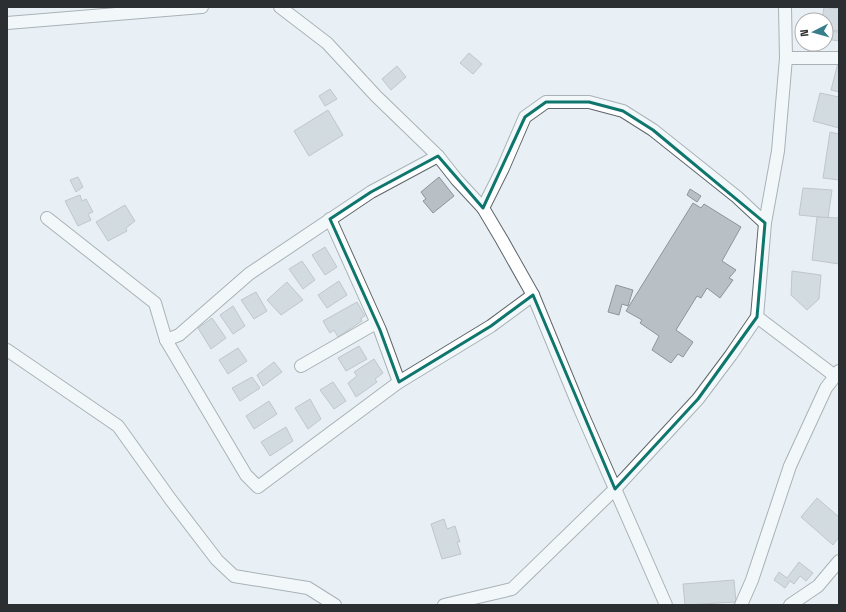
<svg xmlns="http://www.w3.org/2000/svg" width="846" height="612" viewBox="0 0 846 612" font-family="'Space Grotesk',sans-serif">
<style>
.building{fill:#b9c0c5;stroke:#8e959a}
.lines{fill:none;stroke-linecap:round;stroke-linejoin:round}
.minor-casing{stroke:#5f666b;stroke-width:14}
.minor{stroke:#fff;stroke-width:12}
.marked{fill:none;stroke:#0f766e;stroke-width:3;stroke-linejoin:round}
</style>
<rect width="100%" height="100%" fill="#e8f0f5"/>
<g class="building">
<path d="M824 7 839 9V31L826 29V20H822Z"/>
<path d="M826 31 839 32V41L826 39Z"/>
<path d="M469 53 482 64 473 74 460 63Z"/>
<path d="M838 63H839V92L831 90Z"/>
<path d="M397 66 406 77 391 90 382 79Z"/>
<path d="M330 89 337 99 325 106 319 96Z"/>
<path d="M820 93 839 97V128L813 121Z"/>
<path d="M328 110 343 135 309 156 294 131Z"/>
<path d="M830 132 839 134V180L823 178Z"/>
<path d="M78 177 83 187 76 192 70 180Z"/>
<path d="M439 177 454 196 433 213 423 201 426 199 421 192Z"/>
<path d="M803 188 832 190 828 218 799 215Z"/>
<path d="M690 189 701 196 697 202 687 195Z"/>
<path d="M80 195 82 201 86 199 93 212 88 214 91 220 78 226 65 201Z"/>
<path d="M693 203 701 208 704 204 741 227 722 261 736 270 729 278 733 280 720 298 707 288 701 298 697 296 676 330 693 342 683 357 678 354 671 363 652 350 659 336 640 323 642 320 626 311Z"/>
<path d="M125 205 135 221 126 228 127 231 108 241 96 222Z"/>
<path d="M817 217 839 218V264L812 260Z"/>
<path d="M325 247 337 267 325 275 312 255Z"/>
<path d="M302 261 315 280 303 289 289 269Z"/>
<path d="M792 271 821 275 819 299 807 310 791 295Z"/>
<path d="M339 281 347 295 327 308 318 295Z"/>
<path d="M287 282 303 300 281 315 267 300Z"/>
<path d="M616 285 633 290 628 306 622 304 619 315 608 312Z"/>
<path d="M256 292 267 311 254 319 241 300Z"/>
<path d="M357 302 365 316 361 318 362 321 338 337 334 330 330 333 323 321Z"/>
<path d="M233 306 245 326 233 334 220 315Z"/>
<path d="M212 318 226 338 211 349 198 328Z"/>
<path d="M359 346 367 359 346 371 338 358Z"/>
<path d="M238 348 247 361 228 374 219 360Z"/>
<path d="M374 359 383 373 375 379 377 382 356 397 348 383 357 376 354 372Z"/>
<path d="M274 362 282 372 263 386 257 375Z"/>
<path d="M252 377 260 388 240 401 232 388Z"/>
<path d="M333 382 346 401 334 409 320 390Z"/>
<path d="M310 399 321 419 308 429 295 408Z"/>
<path d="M269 401 277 414 254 429 246 416Z"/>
<path d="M286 427 293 441 270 456 261 442Z"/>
<path d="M817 498 839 517V537L833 545 801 517Z"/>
<path d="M444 519 447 529 455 526 460 542H457L461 554 442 559 431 524Z"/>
<path d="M799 562 813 573 806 581 800 576 794 584 790 581 785 588 774 580 779 572 787 578Z"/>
<path d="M734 580 736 602 685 605 683 584Z"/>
</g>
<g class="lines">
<g class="minor-casing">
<g id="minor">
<path d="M280 7 327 43 376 96 438 156 457 180 483 208 502 240 533 295 580 409 666 605"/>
<path d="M7 23 202 7"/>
<path d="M786 58H839"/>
<path d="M483 208 503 168 525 117 546 102H589L623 111 653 130 737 197 765 223"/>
<path d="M47 218 155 303 166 340 246 475 258 487 399 382 491 326 533 295"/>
<path d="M330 219 380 330 399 382"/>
<path d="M757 317 835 376"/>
<path d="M166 340 179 335 249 274 371 192 438 156"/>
<path d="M7 350 118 426 171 500 217 560 234 576 308 588 335 605"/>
<path d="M301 366 376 323"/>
<path d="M444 605 512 589 615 489 698 399 731 355 757 317 765 223 778 151 786 58 785 7"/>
<path d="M741 605 752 580 790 466 826 388 839 371"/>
<path d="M790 605 818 586 839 561"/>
</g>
</g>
<use href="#minor" class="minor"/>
</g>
<path d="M0 0H846V612H0ZM546 102H589L623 111 653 130 765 223 757 317 698 399 615 489 533 295 491 326 399 382 380 330 330 219 371 192 438 156 483 208 525 117Z" fill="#e8f0f5" fill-opacity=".55" fill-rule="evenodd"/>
<path class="marked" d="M546 102H589L623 111 653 130 765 223 757 317 698 399 615 489 533 295 491 326 399 382 380 330 330 219 371 192 438 156 483 208 525 117Z"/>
<rect width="846" height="612" fill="none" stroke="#2c2f31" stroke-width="16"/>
<g transform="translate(814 32) rotate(264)"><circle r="19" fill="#ffffff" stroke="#abacad"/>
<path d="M0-3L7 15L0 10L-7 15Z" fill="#387e8b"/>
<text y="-6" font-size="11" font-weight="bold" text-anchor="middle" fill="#2c2f31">N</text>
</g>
</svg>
